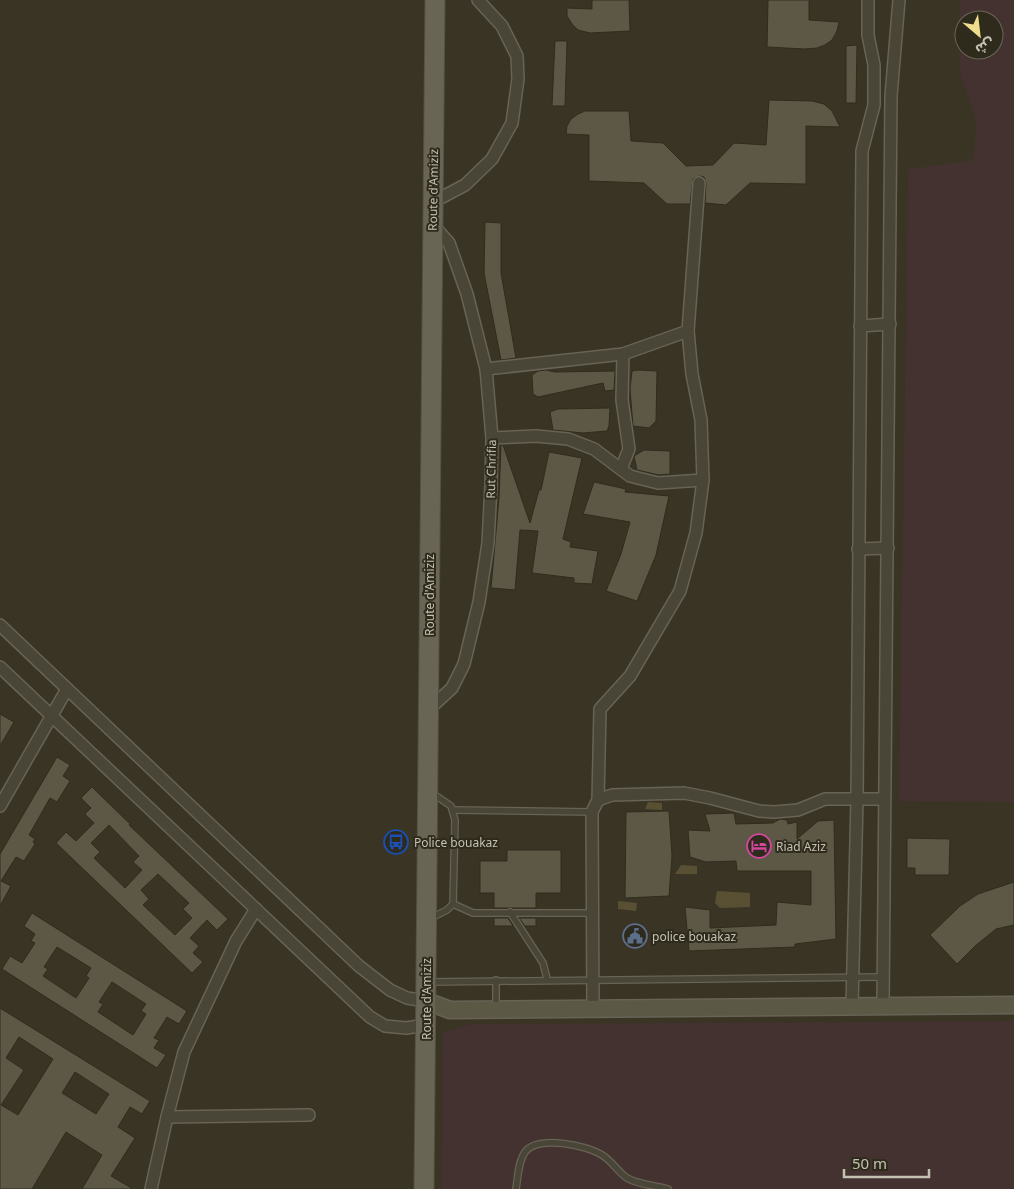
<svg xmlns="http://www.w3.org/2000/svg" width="1014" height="1189" viewBox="0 0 1014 1189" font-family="'Noto Sans','Noto Sans Arabic',sans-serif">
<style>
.green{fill:#43322f;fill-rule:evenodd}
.water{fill:#595034}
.building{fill:#5d5745;stroke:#302c1e;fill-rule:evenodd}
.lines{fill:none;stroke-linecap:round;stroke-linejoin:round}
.lane-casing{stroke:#676355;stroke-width:8}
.street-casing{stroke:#676355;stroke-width:14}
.secondary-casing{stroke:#676355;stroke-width:19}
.primary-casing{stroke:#555143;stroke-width:21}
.lane{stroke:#494537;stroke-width:5.5}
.street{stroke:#494537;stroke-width:11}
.secondary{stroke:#5c5846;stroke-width:16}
.primary{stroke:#696555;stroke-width:19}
.labels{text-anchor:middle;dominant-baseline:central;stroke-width:4;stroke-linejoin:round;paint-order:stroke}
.street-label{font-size:12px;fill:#c5c1b2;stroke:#2e2a1c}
.poi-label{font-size:12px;fill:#c5c1b2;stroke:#2e2a1c;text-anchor:start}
</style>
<rect width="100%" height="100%" fill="#393424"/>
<g class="green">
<path d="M960 0H1014V802L899 801 908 169 974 160 976 120 959 70ZM964 20H994V50H964Z"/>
<path d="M1014 1021V1189H441L443 1032 472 1024Z"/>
</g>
<g class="water">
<path d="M648 802 662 803V810L645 809Z"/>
<path d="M681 865 697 866V874H675Z"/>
<path d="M717 891 750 893V907L720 908 715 903Z"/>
<path d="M618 901 637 903 636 911 618 909Z"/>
</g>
<g class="building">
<path d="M592 0H629L630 31 590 33 578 30 572 24 567 16V8L592 9Z"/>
<path d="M768 0H809V20L839 22 837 31 832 40 825 45 817 48 805 49 767 47Z"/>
<path d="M555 41H567L565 106H552Z"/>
<path d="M857 45 856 103H846V46Z"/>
<path d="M769 100 812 101 824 104 832 111 840 127 806 126V184L750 183 726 205 705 203 706 183 704 177 700 176 693 179 690 204H667L644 183 589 181V135L566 134 567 126 571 119 578 114 585 111H629L631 141 663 143 686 166 713 165 734 143 766 145Z"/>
<path d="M485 222 501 223V273L516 358 501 360 484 273Z"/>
<path d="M546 370 555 372 615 371 614 390 605 391 603 383 538 397 533 394 532 375 538 371Z"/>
<path d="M638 370 657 371 656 421 649 428 633 426 630 389 632 371Z"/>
<path d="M610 408 609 426 607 431 583 433 553 430 550 412 558 409Z"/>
<path d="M501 445H503L530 523 539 490H541L549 452 582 458 563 539 571 542 570 547 598 551 592 584 574 583V578L532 573 538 531 520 530 515 590 491 588 499 498Z"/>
<path d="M644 450 670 451V474L659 475 637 470 634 456Z"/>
<path d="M594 482 626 489 625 492 669 496 656 555 637 601 606 591 621 554 630 522 583 514Z"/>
<path d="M0 714 14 722 0 746Z"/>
<path d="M57 757 70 765 63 776 70 781 57 802 50 798 29 835 35 839 33 842 35 844 24 861 16 857 1 881 11 886 0 906V854Z"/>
<path d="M92 787 130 824 129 825 228 919 217 930 207 920 190 938 199 946 193 953 203 962 192 973 56 843 66 832 76 841 94 823 85 814 91 808 81 798ZM109 825 139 856 133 862 142 870 125 888 94 858 100 852 91 843ZM158 874 189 903 183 909 192 918 175 935 143 905 149 899 141 890Z"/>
<path d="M669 811 672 856 669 896 625 898 626 812Z"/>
<path d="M734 813 736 824 773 823 780 819 787 820 788 824 797 822V839L818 821 834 820 836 939 795 944V947L689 951 685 907 710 910V928L776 925 777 902 811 905V871H737L736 861 706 862 690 857 688 830 710 831 705 814Z"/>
<path d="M907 838 950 839 949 875H915V868H907Z"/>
<path d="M507 850H561V893H536V908H494V893H480V861H507Z"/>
<path d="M1014 882V925L996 929 975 946 957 964 930 935 960 906 978 894Z"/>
<path d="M32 913 187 1011 179 1024 167 1017 154 1038 159 1040 154 1048 166 1055 157 1068 2 969 10 956 22 963 35 943 31 941 35 934 24 926ZM57 947 91 968 86 976 89 978 76 998 43 976 48 969 44 967ZM112 982 146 1004 141 1011 146 1014 133 1035 98 1012 103 1004 99 1002Z"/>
<path d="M494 918H508L513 926H494Z"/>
<path d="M519 918H536V926H525Z"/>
<path d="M0 1008 150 1101 142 1114 130 1107 118 1127 135 1138 111 1176 133 1189H82L102 1155 66 1132 32 1189H0ZM19 1037 53 1059 18 1115 1 1105 24 1070 6 1058ZM75 1072 109 1094 96 1114 62 1093Z"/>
</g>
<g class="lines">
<g class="lane-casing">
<g id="lane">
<path d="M454 810 592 812"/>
<path d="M453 904 473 913H592"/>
<path d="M510 912 543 963 547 979"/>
<path d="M431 918 447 910 453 904 455 820 451 806 432 793"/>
<path d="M430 982 883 977"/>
<path d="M496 1008V980"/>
<path d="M516 1189C518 1177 518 1162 525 1152 538 1135 586 1145 602 1155 612 1161 618 1172 627 1178 639 1185 655 1185 668 1189"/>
</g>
</g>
<g class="street-casing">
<g id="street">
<path d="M433 202 465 185 492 159 512 123 518 79 517 56 502 26 478 0"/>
<path d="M860 326 890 324"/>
<path d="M486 369 623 354 688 331"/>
<path d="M492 438 536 436 568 439 594 449 630 476 658 483 703 480"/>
<path d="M621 469 629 449 622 400 623 354"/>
<path d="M858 549 888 548"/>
<path d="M0 625 359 966 390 990 407 998 426 1001"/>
<path d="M0 667 370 1017 385 1026 406 1028 426 1025"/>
<path d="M428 710 452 688 464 664 479 602 488 543 491 485 492 438 486 369 467 294 449 243 433 225"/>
<path d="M598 800 612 795 684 793 710 798 759 811 774 812 798 810 825 799H884"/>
<path d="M0 806 67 689"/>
<path d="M852 1006 857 800 862 151 874 105V65L868 35V0"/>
<path d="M883 1006 891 96 899 0"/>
<path d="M593 1009 592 812 598 800 600 709 630 676 680 591 696 533 703 480 701 420 692 374 688 331 699 183"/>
<path d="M167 1117 309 1115"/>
<path d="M151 1189 167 1117 184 1052 236 941 256 909"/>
</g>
</g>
<g class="secondary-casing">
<path id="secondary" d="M426 1001 450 1010 1014 1005"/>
</g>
<g class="primary-casing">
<path id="primary" d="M424 1189 435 0"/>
</g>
<use href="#lane" class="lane"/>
<use href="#street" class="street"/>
<use href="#secondary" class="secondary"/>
<use href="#primary" class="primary"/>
</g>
<defs>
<g id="bus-ring" transform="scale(1.25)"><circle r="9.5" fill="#2e2a1c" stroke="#1a4fb4" stroke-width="1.5"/><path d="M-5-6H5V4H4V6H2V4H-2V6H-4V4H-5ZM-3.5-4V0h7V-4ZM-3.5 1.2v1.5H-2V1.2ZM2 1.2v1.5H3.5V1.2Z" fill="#1a4fb4"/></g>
<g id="hotel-ring" transform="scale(1.25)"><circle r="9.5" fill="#2e2a1c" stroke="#d1479c" stroke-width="1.5"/><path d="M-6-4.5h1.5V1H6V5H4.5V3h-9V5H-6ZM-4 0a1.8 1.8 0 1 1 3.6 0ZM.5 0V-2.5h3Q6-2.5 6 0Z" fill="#d1479c"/></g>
<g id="civic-ring" transform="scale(1.25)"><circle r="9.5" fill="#2e2a1c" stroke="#5c6f8a" stroke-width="1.5"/><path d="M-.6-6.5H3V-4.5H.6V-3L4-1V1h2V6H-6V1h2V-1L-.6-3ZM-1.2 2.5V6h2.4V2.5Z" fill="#5c6f8a"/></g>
</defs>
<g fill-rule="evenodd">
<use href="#bus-ring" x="396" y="842"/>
<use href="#hotel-ring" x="759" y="846"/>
<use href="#civic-ring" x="635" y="936"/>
</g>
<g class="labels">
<g class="street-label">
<text transform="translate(433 190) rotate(-89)">Route d'Amiziz</text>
<text transform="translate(491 469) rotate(-89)">Rut Chrifia</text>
<text transform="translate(429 595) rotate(-90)">Route d'Amiziz</text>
<text transform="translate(426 999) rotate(-90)">Route d'Amiziz</text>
</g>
<g class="poi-label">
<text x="414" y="842">Police bouakaz</text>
<text x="776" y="846">Riad Aziz</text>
<text x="652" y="936">police bouakaz</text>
</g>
</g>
<g transform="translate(979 35) rotate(152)"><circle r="24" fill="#2e2a1c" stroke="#6a6658"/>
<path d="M0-4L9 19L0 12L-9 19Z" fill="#efdc8d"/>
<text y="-8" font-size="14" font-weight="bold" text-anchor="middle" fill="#c5c1b2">ش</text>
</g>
<path d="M844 1169v8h85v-8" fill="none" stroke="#c5c1b2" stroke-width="2.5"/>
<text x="852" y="1169" font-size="15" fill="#c5c1b2" stroke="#2e2a1c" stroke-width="4" paint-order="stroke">50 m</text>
</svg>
